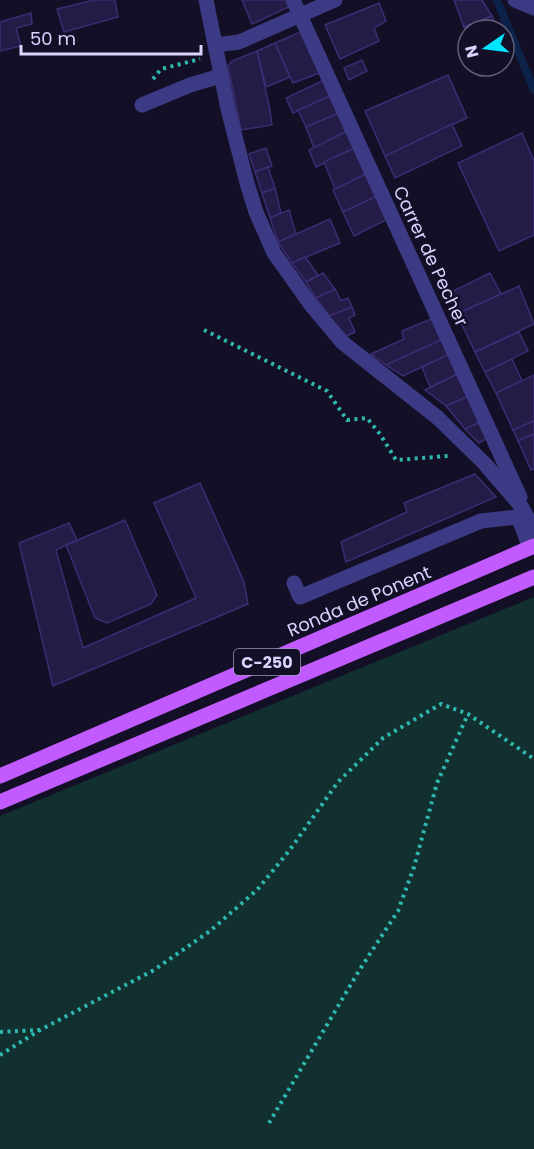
<svg xmlns="http://www.w3.org/2000/svg" width="534" height="1149" viewBox="0 0 534 1149" font-family="Poppins,sans-serif">
<style>
.green{fill:#12302f}
.lines{fill:none;stroke-linecap:round;stroke-linejoin:round}
.stream{stroke:#0c2248;stroke-width:8}
.building{fill:#241b47;stroke:#3b2d73;stroke-width:1.5}
.path{stroke:#2fb8b0;stroke-width:4;stroke-dasharray:3 4.5;stroke-linecap:butt}
.minor{stroke:#3d3a85;stroke-width:15}
.major{stroke:#c25bff;stroke-width:15}
.labels{text-anchor:middle;dominant-baseline:central;stroke-width:4.5;stroke-linejoin:round;paint-order:stroke}
.shield{fill:#130f26;stroke:#9e99be;stroke-width:1.5}
.shield-label{font-size:16px;font-weight:bold;fill:#d9d4ff}
.street-label{font-size:18px;fill:#d9d4ff;stroke:#130f26}
</style>
<rect width="100%" height="100%" fill="#130f26"/>
<path class="green" d="M534 597V1149H0V816Z"/>
<g class="lines">
<path class="stream" d="M497 0 534 90"/>
</g>
<g class="building">
<path d="M94 0H115L118 17 64 32 57 9Z"/>
<path d="M242 0H288L291 6 252 24Z"/>
<path d="M454 0H482L492 16 464 27Z"/>
<path d="M379 3 386 21 374 28 379 41 340 59 325 25Z"/>
<path d="M31 13 32 24 16 28 21 46 0 51V22Z"/>
<path d="M492 16 498 30H468V39L464 27Z"/>
<path d="M303 31 322 72 293 83 275 43Z"/>
<path d="M275 43 290 77 266 87 257 51Z"/>
<path d="M504 43 510 55 504 58Z"/>
<path d="M257 51 270 110 272 125 241 130 228 66 232 61Z"/>
<path d="M362 60 367 71 349 80 344 68Z"/>
<path d="M448 75 467 118 385 156 365 111Z"/>
<path d="M326 79 333 95 293 113 286 98Z"/>
<path d="M333 95 341 112 306 127 298 110Z"/>
<path d="M341 112 349 130 314 148 306 127Z"/>
<path d="M452 124 462 146 395 178 385 156Z"/>
<path d="M349 130 357 147 316 167 309 150Z"/>
<path d="M522 133 534 161V235L499 251 458 163Z"/>
<path d="M357 147 370 172 335 189 324 162Z"/>
<path d="M266 148 272 166 255 172 249 154Z"/>
<path d="M268 167 275 188 262 193 255 172Z"/>
<path d="M370 172 379 195 343 212 333 190Z"/>
<path d="M275 188 281 213 270 218 262 193Z"/>
<path d="M379 195 390 218 354 236 343 212Z"/>
<path d="M289 210 296 234 278 242 270 218Z"/>
<path d="M330 219 340 243 292 263 278 242Z"/>
<path d="M305 257 318 275 306 282 292 263Z"/>
<path d="M323 273 335 289 316 298 306 282Z"/>
<path d="M490 273 501 294 457 314 449 293Z"/>
<path d="M519 286 534 324 475 352 457 314Z"/>
<path d="M335 289 341 301 348 298 352 307 329 316 316 298Z"/>
<path d="M352 307 355 315 349 318 355 332 344 337 329 316Z"/>
<path d="M436 317 445 338 386 365 371 354 404 339 402 331Z"/>
<path d="M519 332 528 351 485 372 475 352Z"/>
<path d="M445 338 452 353 403 376 386 365Z"/>
<path d="M452 353 460 373 430 387 422 367Z"/>
<path d="M512 359 522 381 496 393 485 372Z"/>
<path d="M460 373 471 395 446 406 425 390Z"/>
<path d="M534 375V421L513 430 496 393Z"/>
<path d="M471 395 482 421 465 429 446 406Z"/>
<path d="M482 421 489 437 479 443 465 429Z"/>
<path d="M534 421V434L518 441 513 430Z"/>
<path d="M534 434V469L531 470 518 441Z"/>
<path d="M475 474 496 497 346 562 341 542 407 512 404 503Z"/>
<path d="M200 483 244 582 248 604 53 686 19 543 69 523 77 540 56 550 83 648 196 598 154 503Z"/>
<path d="M125 520 157 595 151 604 107 623 95 618 66 545Z"/>
</g>
<g class="lines">
<g class="path">
<path d="M153 79 161 69 200 59"/>
<path d="M204 330 327 391 347 420 367 418 380 434 396 460 448 456"/>
<path d="M0 1032 39 1030"/>
<path d="M0 1055 40 1030 154 970 210 931 257 890 289 851 338 782 383 738 441 704 468 714 534 759"/>
<path d="M269 1123 360 969 398 911 414 867 437 783 468 714"/>
</g>
<g class="minor">
<path d="M206 0 228 109 247 183 256 212 274 253 311 305 342 342 438 418 485 464 521 506 534 530"/>
<path d="M293 0 520 497"/>
<path d="M515 0 534 8"/>
<path d="M216 45 239 42 335 0"/>
<path d="M142 105 190 85 217 77"/>
<path d="M294 583 300 597 481 521 517 517 519 519 530 548"/>
</g>
<g class="major">
<path d="M0 776 534 546"/>
<path d="M0 802 534 577"/>
</g>
</g>
<g class="labels">
<rect class="shield" x="234" y="649" width="66" height="26" rx="4.5"/>
<g class="shield-label">
<text x="267" y="662">C-250</text>
</g>
<g class="street-label">
<text transform="translate(431 256) rotate(65)">Carrer de Pecher</text>
<text transform="translate(359 601) rotate(-23)">Ronda de Ponent</text>
</g>
</g>
<g transform="translate(486 48) rotate(256)"><circle r="28" fill="#130f26" stroke="#625e7d" stroke-width="1.5"/>
<path d="M0-4.5L10 22L0 15L-10 22Z" fill="#00e5ff"/>
<text y="-9" font-size="16" font-weight="bold" text-anchor="middle" fill="#d9d4ff">N</text>
</g>
<path d="M21 45v9h180v-9" fill="none" stroke="#d9d4ff" stroke-width="3"/>
<text x="30" y="45" font-size="18" fill="#d9d4ff" stroke="#130f26" stroke-width="4.5" paint-order="stroke">50 m</text>
</svg>
